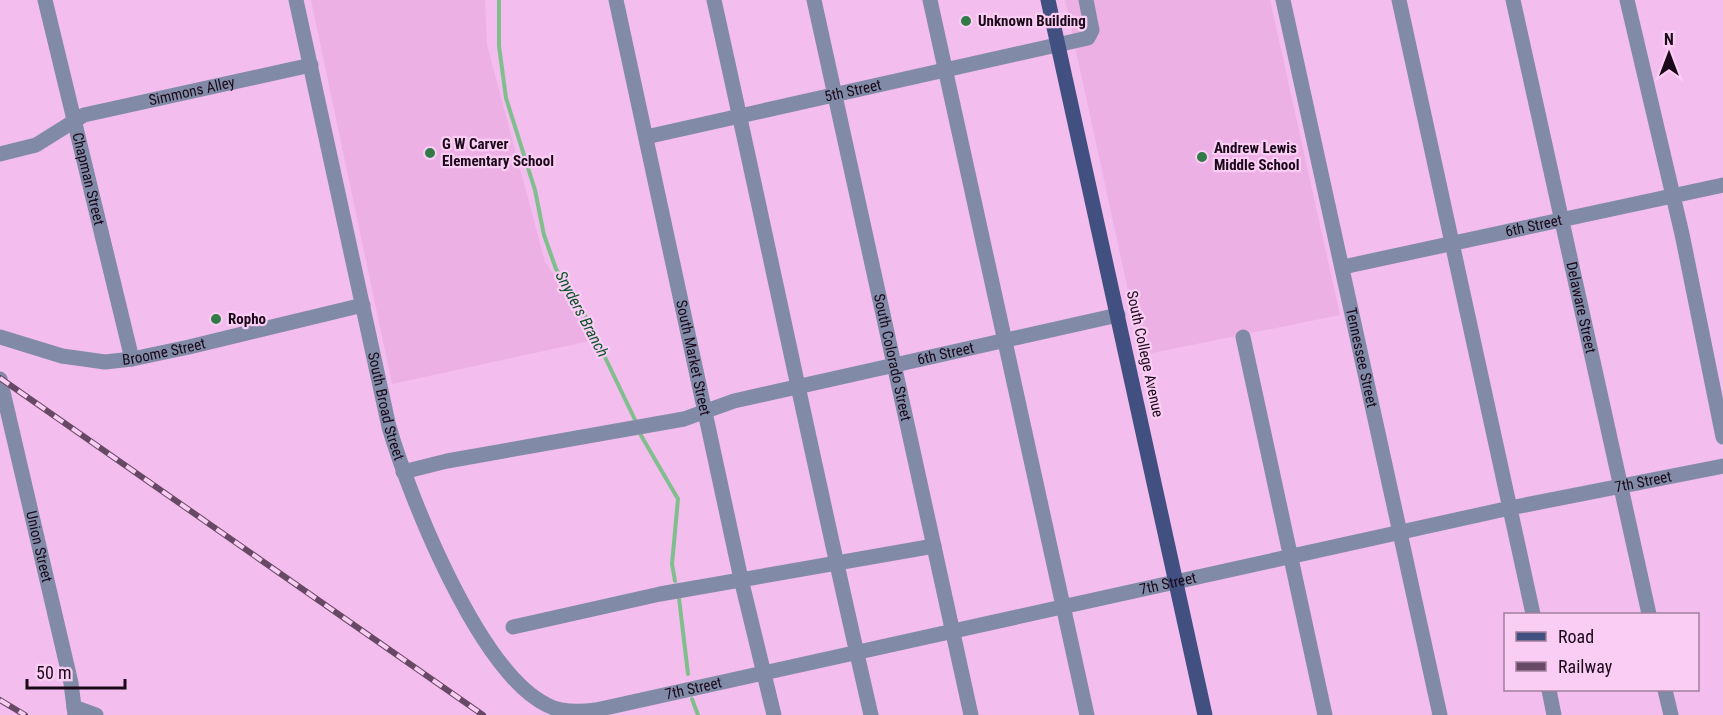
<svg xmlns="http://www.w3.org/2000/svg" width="1723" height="715" viewBox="0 0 1723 715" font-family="'Roboto Condensed',sans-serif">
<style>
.built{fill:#ecb0e5}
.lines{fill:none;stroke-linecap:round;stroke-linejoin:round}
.stream{stroke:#80bf8d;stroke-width:4}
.minor{stroke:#818ba7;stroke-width:15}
.major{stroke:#415080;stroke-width:15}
.rail-casing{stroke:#684965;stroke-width:6}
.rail{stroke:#facef4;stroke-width:4;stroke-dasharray:11;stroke-linecap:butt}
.poi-dot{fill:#327a46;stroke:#facef4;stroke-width:2}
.labels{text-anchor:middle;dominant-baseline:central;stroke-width:4.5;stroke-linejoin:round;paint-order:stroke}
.poi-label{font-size:15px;font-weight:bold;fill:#1b091a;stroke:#facef4;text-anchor:start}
.street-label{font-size:15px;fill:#1b091a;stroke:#facef4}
.water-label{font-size:16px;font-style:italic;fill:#095325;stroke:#facef4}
</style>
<rect width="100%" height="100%" fill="#f3bded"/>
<g class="built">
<path d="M311 0H485L487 45 545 262 599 339 392 384Z"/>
<path d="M1065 0H1270L1340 315 1142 355Z"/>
</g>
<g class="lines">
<g class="stream">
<path d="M499 0V46L506 98 535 190 544 235 556 269 579 303 637 424"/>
<path d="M639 432 678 499 672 564 675 581"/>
<path d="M679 598 688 674"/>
<path d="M692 699 698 715"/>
</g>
<g class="minor">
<path id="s1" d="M45 0 132 359"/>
<path id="s2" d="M296 0 389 427C410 498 479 672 547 705 562 713 580 712 596 710L1510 508 1723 466"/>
<path id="s3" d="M616 0 741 579 774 715"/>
<path d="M714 0C767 238 816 477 871 715"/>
<path id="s4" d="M814 0 971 715"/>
<path d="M930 0 1087 715"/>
<path id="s5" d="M1283 0 1440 715"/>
<path d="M1399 0 1533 614"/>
<path id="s6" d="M1513 0 1649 614"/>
<path d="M1627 0 1682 234 1723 437"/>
<path id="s7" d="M646 137 1088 38 1092 30 1086 0"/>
<path id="s8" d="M0 154 36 145 84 115 311 65"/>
<path id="s9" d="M1343 267 1723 185"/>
<path id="s10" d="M0 337 62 356 105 362 132 359 189 347 363 305"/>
<path d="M1243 337 1325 715"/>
<path id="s11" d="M0 379 71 683 75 715"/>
<path id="s12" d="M403 472 447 461 684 419 734 401 1118 315"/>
<path d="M513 627 660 594 934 546"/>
<path d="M1549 690 1554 715"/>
<path d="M1665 690 1671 715"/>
<path d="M74 707 96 715"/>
</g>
<path class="major" d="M1048 0 1205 715"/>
<g class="rail-casing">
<g id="rail">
<path d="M0 378 483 715"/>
<path d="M0 700 25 715"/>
</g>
</g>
<use href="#rail" class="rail"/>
</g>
<g class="poi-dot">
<circle cx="966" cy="21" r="6"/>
<circle cx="430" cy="153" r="6"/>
<circle cx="1202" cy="157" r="6"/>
<circle cx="216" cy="319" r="6"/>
</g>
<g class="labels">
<g class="poi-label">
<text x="978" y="21">Unknown Building</text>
<text x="442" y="144">G W Carver<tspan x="442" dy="17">Elementary School</tspan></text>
<text x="1214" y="148">Andrew Lewis<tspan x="1214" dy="17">Middle School</tspan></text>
<text x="228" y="319">Ropho</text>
</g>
<g class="street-label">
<text stroke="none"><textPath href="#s8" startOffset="204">Simmons Alley</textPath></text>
<text stroke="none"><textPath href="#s7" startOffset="212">5th Street</textPath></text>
<text stroke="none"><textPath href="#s1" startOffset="184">Chapman Street</textPath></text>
<text stroke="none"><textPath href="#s9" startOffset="195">6th Street</textPath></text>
<text stroke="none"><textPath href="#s6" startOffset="315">Delaware Street</textPath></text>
<text stroke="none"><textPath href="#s10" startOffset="168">Broome Street</textPath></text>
<text stroke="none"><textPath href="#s12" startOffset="556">6th Street</textPath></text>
<text transform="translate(1145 354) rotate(78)">South College Avenue</text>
<text stroke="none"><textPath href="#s4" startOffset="366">South Colorado Street</textPath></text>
<text stroke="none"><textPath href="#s5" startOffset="366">Tennessee Street</textPath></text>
<text stroke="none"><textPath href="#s3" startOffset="366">South Market Street</textPath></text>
<text stroke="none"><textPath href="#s2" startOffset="416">South Broad Street</textPath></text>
<text stroke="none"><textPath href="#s2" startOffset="1884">7th Street</textPath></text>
<text stroke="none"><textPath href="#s11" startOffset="172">Union Street</textPath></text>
<text stroke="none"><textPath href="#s2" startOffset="1398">7th Street</textPath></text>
<text stroke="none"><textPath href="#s2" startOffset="912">7th Street</textPath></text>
</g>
<g class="water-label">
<text transform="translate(582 314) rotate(62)">Snyders Branch</text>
</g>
</g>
<rect x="1504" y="613" width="195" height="78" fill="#facef4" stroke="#a17f9d" stroke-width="1.5"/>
<rect x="1516" y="632" width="30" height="9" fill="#415080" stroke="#a17f9d" stroke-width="1.5"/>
<text x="1558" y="643" font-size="18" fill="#1b091a">Road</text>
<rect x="1516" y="662" width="30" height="9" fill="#684965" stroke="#a17f9d" stroke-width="1.5"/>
<text x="1558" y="673" font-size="18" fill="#1b091a">Railway</text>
<g transform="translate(1669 54)" stroke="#facef4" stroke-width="4.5" paint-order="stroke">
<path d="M0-4.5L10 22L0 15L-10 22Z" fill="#1b091a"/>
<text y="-9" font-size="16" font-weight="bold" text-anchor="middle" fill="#1b091a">N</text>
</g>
<path d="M27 679v9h98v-9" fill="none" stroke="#1b091a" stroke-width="3"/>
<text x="36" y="679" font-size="18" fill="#1b091a" stroke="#facef4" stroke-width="4.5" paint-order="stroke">50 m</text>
</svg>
